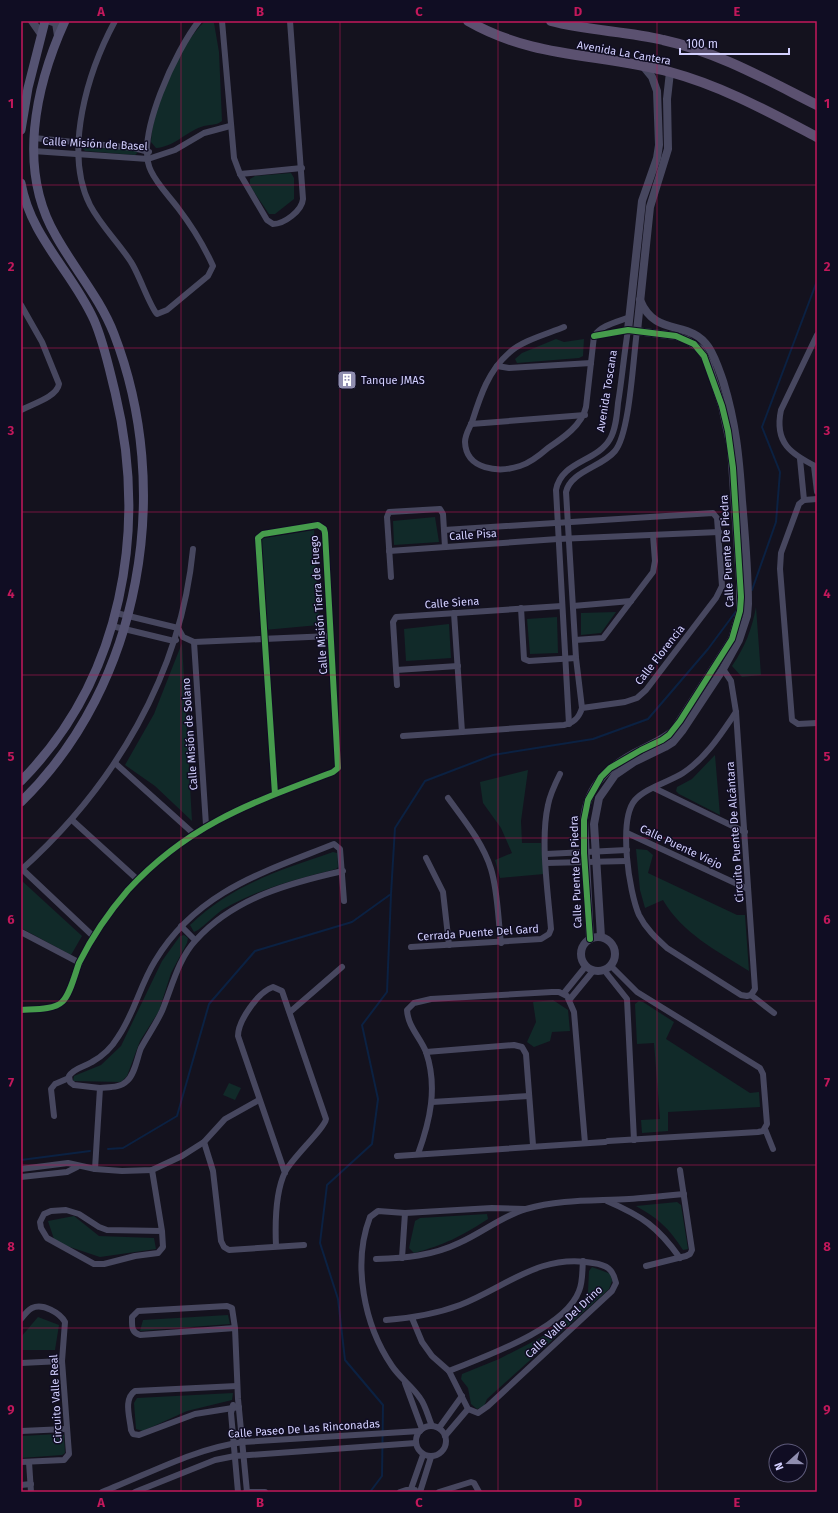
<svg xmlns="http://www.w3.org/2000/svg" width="838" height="1513" viewBox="0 0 838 1513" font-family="'Fira Sans',sans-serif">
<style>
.green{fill:#112a29}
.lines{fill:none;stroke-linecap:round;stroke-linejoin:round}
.stream{stroke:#0b2142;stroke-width:2}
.minor{stroke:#47475f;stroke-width:6}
.tertiary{stroke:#47475f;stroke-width:8}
.secondary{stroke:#555372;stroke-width:9}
.primary{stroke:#5b5170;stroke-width:10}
.cycleway-casing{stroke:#100d23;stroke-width:8}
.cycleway{stroke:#469c4c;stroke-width:6}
.grid{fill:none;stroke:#c2185b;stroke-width:1;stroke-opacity:0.55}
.labels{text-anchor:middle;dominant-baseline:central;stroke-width:3;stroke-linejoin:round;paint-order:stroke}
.street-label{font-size:11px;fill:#d3d0ff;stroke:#100d23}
.poi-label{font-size:11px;fill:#d3d0ff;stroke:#100d23;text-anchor:start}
.neatline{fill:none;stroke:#c2185b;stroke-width:1.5}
.grid-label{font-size:13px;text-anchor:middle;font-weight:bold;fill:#c2185b}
</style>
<rect width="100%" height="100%" fill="#14121e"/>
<g class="green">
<path d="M205 21 214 23 219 52 222 121C216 126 209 124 201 127 186 132 174 147 156 148L151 142C153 106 178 47 205 21Z"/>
<path d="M83 146 135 150 138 152 135 155 85 151 82 148Z"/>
<path d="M291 173 294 178V199L275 214H269L250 186V179L255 176Z"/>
<path d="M556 339 564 342 584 339 583 356 579 358 517 363 515 359 522 353Z"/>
<path d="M435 517 439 542 394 545 393 521Z"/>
<path d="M314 530 319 625 264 630 258 539Z"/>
<path d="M756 607 761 675 742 677 732 666C745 647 752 629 756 607Z"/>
<path d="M616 612 601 633 581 635V613Z"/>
<path d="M557 617 558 653 530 654 527 619Z"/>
<path d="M449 624 451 658 406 661 404 629Z"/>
<path d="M182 643 192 821 155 786 125 765 154 714Z"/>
<path d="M715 755 720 815 679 794 676 791 677 787 692 779Z"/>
<path d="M528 770 521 821 522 843H541L544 874 500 878 495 860 512 853 501 828 483 803 480 782Z"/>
<path d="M636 849 647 850 653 855 648 873 737 915H745L749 971C717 951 682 933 663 900L645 908 640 890Z"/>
<path d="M333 852 337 853 338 867 336 869C297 879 257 889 222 910 214 916 206 924 198 930L194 932 190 925C233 884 278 871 333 852Z"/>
<path d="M22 881 82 936 71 955 21 928Z"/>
<path d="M184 935 188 938 187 943 171 973 159 1011 140 1041 127 1076 121 1082 73 1081 74 1076 101 1065 121 1046 162 961 180 936Z"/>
<path d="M553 1000 568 1010 570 1031 552 1032 550 1041 534 1047 527 1042 536 1022 533 1002Z"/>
<path d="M639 1001 643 1002 674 1022 666 1039 750 1093 759 1092 760 1107 668 1112V1131L642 1133 641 1120 660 1119 654 1043 637 1044 635 1004Z"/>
<path d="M229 1083 241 1088 235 1100 223 1095Z"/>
<path d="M677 1202 681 1205 688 1249 683 1250C669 1228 659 1219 636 1206Z"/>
<path d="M487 1214 488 1219C462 1236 444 1245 414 1253L409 1248 415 1221 420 1218Z"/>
<path d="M74 1216 99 1236 154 1238 156 1249 100 1257 55 1242 48 1221Z"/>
<path d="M592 1267 611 1274 612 1281 609 1289 487 1399 484 1406 477 1409 471 1404 468 1388 461 1379 462 1374 499 1359 540 1338 577 1310 588 1292 589 1271Z"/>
<path d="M228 1315 230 1324 140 1331 143 1320Z"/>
<path d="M38 1317 59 1325 55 1350H21V1337Z"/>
<path d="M233 1393 232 1400 187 1411 143 1431 136 1429 134 1403 137 1398Z"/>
<path d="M58 1434 64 1435 65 1453 62 1455 21 1458V1436Z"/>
</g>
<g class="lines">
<g class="stream">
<path d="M752 590 776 522 780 472 762 427 817 281"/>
<path d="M108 1149 123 1148 177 1116 209 1004 255 951 352 922 391 894 395 828 425 781 493 755 593 739 648 719 708 649 737 610"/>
<path d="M21 1160 90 1151"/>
<path d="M370 1492 382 1476 383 1405 345 1360 338 1299 320 1243 327 1185 372 1144 378 1099 362 1025 387 992 391 894"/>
</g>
<g class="minor">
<path d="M115 21C88 71 63 151 90 205 101 226 119 243 131 262 139 274 150 307 157 314L167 310 208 276 213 266C204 246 191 225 178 208 169 196 157 184 151 171 134 137 177 48 199 21"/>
<path d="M222 21 234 158 240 174 267 220 273 224C284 224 302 211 303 199L290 21"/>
<path d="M34 138 134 148 149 152"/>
<path d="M33 151 148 159 175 150 204 133 230 126"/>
<path d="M240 174 302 168"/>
<path d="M21 305 42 342 59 384C57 397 32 404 21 410"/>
<path d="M564 327C547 334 521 341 509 353 488 371 480 397 472 422 469 429 465 435 465 442 466 470 499 473 520 466 530 463 540 455 548 448 563 438 582 425 586 407L594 336C601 325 617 322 630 317"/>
<path d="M817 335 781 410C774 443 791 454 817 467"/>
<path d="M497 366 509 368 591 363"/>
<path d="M471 424 585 415"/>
<path d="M800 459 804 500"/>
<path d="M814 466 817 492"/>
<path d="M817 499 804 500 799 504 781 553 780 569 792 720 798 724 817 723"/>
<path d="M389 551 558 539 719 532"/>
<path d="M391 577 387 517 389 512 440 509 443 514 445 547"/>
<path d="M573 606 631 601"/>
<path d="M521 608 524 659 529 661 576 658"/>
<path d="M116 613 178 628 183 637 194 642 331 636"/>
<path d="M454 613 462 732"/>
<path d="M112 626 174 641 176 640"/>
<path d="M575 640 603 638 653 572 655 561 653 535"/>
<path d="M194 642 206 825"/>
<path d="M723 669 731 681 736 712 755 989 751 995"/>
<path d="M396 670 458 666"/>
<path d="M397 685 393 622 396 617 562 606"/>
<path d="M582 708 576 658 566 492C571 471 602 467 615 451 630 433 633 358 637 331"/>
<path d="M736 712C721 734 706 758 683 773 669 782 645 788 635 800 618 820 629 892 639 915 646 929 656 938 667 948L741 995 747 996 751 995 774 1013"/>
<path d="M569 724 556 490C561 461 597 462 610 439 616 429 617 414 618 403 622 379 624 354 628 330L594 336"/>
<path d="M403 736 564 725C574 723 579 718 582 708L625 702 637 698 646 690 716 598 722 586 717 518 713 513 444 530"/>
<path d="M115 763 194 834"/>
<path d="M654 788 745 832"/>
<path d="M448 798C464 820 483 843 491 869 498 892 498 919 501 943"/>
<path d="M72 820 138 880"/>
<path d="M627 833 748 889"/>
<path d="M546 854 627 850"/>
<path d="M426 858 443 892 449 945"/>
<path d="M546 863 627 861"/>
<path d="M22 869 94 937"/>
<path d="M21 870C114 787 181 674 193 549"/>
<path d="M181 926 195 940"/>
<path d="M21 932 80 963"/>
<path d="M411 947 541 939 549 934 551 929C548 892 540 841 548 805 550 794 555 784 560 774"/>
<path d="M604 970 627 999 634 1140"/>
<path d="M564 993 586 966"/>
<path d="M570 999 593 971"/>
<path d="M21 1010C32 1009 54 1010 62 1002 70 995 75 974 79 963 92 937 109 912 128 890 189 824 251 803 333 772L338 768 325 533 324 529 318 525 263 534 258 538 275 794"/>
<path d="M290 1012 342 967"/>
<path d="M426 1052 514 1045 522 1047 526 1054 533 1145"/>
<path d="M100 1088 74 1085 70 1082 69 1076C74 1068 84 1067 92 1062 103 1056 112 1047 118 1037 134 1014 140 985 155 961 197 891 264 872 334 844L340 849 344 901"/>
<path d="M432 1102 529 1096"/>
<path d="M54 1116 51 1089 55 1084 69 1078"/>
<path d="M765 1129 773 1149"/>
<path d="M608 1141 758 1132 763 1131 767 1124 763 1074 760 1068 637 992 611 966"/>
<path d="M204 1142 213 1171 221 1241 224 1247 229 1250 304 1245"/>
<path d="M418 1154C430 1121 438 1087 426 1052 420 1037 408 1027 407 1010L414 1003 431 999 552 992H559L567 996 574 1012 585 1143"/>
<path d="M397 1156 605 1142"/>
<path d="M21 1169 68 1163 95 1169 122 1171 152 1170 182 1156 204 1142 225 1119 259 1100"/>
<path d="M95 1169 100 1088C109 1087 120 1088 127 1081 135 1074 137 1058 141 1048 148 1035 156 1024 162 1011 172 987 178 959 196 940 234 898 289 883 343 871"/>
<path d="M152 1170 162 1231 163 1247 158 1253 135 1256 104 1264H94L47 1238 41 1228 40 1222 44 1214 51 1211 66 1210 79 1214 99 1227 107 1230 162 1231"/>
<path d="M21 1177 67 1172 77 1167"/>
<path d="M607 1201C642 1216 658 1227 680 1258"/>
<path d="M276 1246C275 1223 275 1193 285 1172 292 1158 325 1128 326 1119L282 991 273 987C258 992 238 1021 238 1036L285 1173"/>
<path d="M402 1258 405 1213"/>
<path d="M376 1259C405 1258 432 1256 459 1243 482 1233 502 1216 526 1209 560 1199 594 1201 629 1199 647 1198 665 1196 684 1194"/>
<path d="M646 1266 686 1256 690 1254 692 1250 680 1170"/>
<path d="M21 1319C24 1315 28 1310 32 1308 43 1303 60 1313 65 1322L62 1361 69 1454 64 1460 21 1462"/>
<path d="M386 1320C412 1318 436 1314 460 1305 506 1287 540 1253 593 1263 607 1265 613 1269 616 1283L612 1291 488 1406 478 1413 468 1409 449 1371 432 1356 422 1342 412 1318"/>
<path d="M235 1328 140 1335C131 1332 132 1326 132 1317L138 1311 227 1306 232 1308 235 1328 238 1399 247 1492"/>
<path d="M21 1363 62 1361"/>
<path d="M449 1371C483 1357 565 1329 579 1291 583 1282 582 1271 583 1261"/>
<path d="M405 1383 422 1429"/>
<path d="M237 1386 135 1391C123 1399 130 1418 131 1430L133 1434 139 1435 195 1414 239 1407"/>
<path d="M233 1405 231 1413 238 1492"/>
<circle cx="431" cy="1441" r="15"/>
<path d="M432 1426C428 1417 426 1406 420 1398 412 1386 400 1378 392 1366 364 1325 352 1264 370 1217L378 1211 405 1213 492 1208 525 1209"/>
<path d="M439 1428 462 1396"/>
<path d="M21 1431 66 1429"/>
<path d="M445 1436 468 1409"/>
<path d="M29 1462 31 1492"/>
<path d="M21 1485 31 1484"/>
<path d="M411 1489 423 1455"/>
<path d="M102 1492C149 1474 193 1449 243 1442L420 1431"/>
<path d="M135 1492 215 1460 235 1456 416 1443"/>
<path d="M246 1492H265"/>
<path d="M400 1492 406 1490H415"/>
<path d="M420 1492 431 1457"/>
<path d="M439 1492 471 1482 474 1483 479 1492"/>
</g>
<g class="tertiary">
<path d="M32 21 41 34"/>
<path d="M50 21 56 23 58 36"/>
<path d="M637 331 650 207 668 149 667 99 670 72"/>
<circle cx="598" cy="954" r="17"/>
<path d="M601 937 594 824 599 798 615 775 634 762 665 747 673 742 682 731 723 669 739 640 747 616 748 604C748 569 745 535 742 501 739 457 736 424 723 381 719 370 715 357 709 348 690 318 656 339 640 300"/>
<path d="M590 939 584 820C587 784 611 764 642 749 654 743 664 739 674 730L732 639 740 611V582L731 448 722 406 708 363 700 349 687 340 676 336 628 330 642 201 657 158 659 145 657 91 652 77 643 66"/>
</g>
<g class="secondary">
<path d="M21 130 28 88 45 21"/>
<path d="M21 183C31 238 72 271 94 320 104 343 109 368 115 392 148 529 123 678 21 781"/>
<path d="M21 802C142 684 174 489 114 334 100 298 75 270 56 236 17 170 35 87 65 21"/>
</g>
<g class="primary">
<path d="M468 21C534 59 599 53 670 72 722 86 769 112 817 137"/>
<path d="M551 21C588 31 626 31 663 40 718 52 767 80 817 105"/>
</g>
<g class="cycleway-casing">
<g id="cycleway">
<path d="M590 939 584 853V820L588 800 601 777 610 768 641 750 662 740 669 735 680 721 732 639 740 611 741 597 733 468 728 431 722 406 704 356 694 344 676 336 628 330 594 336"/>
<path d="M21 1010C32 1009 54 1010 62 1002 70 995 75 974 79 963 92 937 109 912 128 890 189 824 251 803 333 772L338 768 325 533 324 529 318 525 263 534 258 538 275 794"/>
</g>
</g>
<use href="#cycleway" class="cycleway"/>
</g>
<path class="grid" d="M181 21V1492M340 21V1492M498 21V1492M657 21V1492M21 185H817M21 348H817M21 512H817M21 675H817M21 838H817M21 1001H817M21 1165H817M21 1328H817"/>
<defs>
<g id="building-square" transform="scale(1)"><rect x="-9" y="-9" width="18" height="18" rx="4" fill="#908eb0" stroke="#100d23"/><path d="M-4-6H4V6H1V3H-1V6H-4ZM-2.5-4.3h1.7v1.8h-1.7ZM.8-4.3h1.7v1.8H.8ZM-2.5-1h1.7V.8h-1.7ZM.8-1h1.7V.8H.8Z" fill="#fff"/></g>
</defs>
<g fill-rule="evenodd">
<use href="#building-square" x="347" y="380"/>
</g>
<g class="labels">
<g class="street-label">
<text transform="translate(624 53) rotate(10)">Avenida La Cantera</text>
<text transform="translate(95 144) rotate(3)">Calle Misión de Basel</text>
<text transform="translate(607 391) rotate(-81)">Avenida Toscana</text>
<text transform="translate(473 535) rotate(-4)">Calle Pisa</text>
<text transform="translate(727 551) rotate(-93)">Calle Puente De Piedra</text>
<text transform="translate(452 603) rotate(-4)">Calle Siena</text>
<text transform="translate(319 605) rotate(-94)">Calle Misión Tierra de Fuego</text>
<text transform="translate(660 655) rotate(-52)">Calle Florencia</text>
<text transform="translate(190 734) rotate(-94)">Calle Misión de Solano</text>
<text transform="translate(735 832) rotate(-94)">Circuito Puente De Alcántara</text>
<text transform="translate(681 847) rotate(25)">Calle Puente Viejo</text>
<text transform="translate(576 872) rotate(-92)">Calle Puente De Piedra</text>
<text transform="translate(478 933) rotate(-4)">Cerrada Puente Del Gard</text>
<text transform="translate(564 1322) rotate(-43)">Calle Valle Del Drino</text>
<text transform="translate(56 1399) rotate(-93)">Circuito Valle Real</text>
<text transform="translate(304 1429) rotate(-4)">Calle Paseo De Las Rinconadas</text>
</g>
<g class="poi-label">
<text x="361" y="380">Tanque JMAS</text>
</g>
</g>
<rect width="838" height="1513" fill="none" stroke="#100d23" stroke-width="44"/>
<g transform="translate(788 1463) rotate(249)"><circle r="19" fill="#100d23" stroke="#5e5b7b"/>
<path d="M0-3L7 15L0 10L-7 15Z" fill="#908eb0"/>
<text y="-6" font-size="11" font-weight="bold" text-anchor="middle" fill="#d3d0ff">N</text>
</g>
<path d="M680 48v6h109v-6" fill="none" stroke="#d3d0ff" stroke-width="2"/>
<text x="686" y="48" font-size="12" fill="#d3d0ff" stroke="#100d23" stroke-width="3" paint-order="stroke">100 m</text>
<rect x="22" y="22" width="794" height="1469" class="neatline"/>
<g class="grid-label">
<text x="101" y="16">A</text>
<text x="260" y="16">B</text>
<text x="419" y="16">C</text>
<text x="578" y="16">D</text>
<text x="737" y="16">E</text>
<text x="11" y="108">1</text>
<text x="827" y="108">1</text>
<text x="11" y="271">2</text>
<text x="827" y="271">2</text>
<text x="11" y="435">3</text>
<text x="827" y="435">3</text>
<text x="11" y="598">4</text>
<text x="827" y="598">4</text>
<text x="11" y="761">5</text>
<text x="827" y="761">5</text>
<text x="11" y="924">6</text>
<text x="827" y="924">6</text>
<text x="11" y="1087">7</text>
<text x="827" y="1087">7</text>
<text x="11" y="1251">8</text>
<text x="827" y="1251">8</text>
<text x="11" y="1414">9</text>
<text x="827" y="1414">9</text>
<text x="101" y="1507">A</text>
<text x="260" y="1507">B</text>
<text x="419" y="1507">C</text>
<text x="578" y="1507">D</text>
<text x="737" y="1507">E</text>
</g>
</svg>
